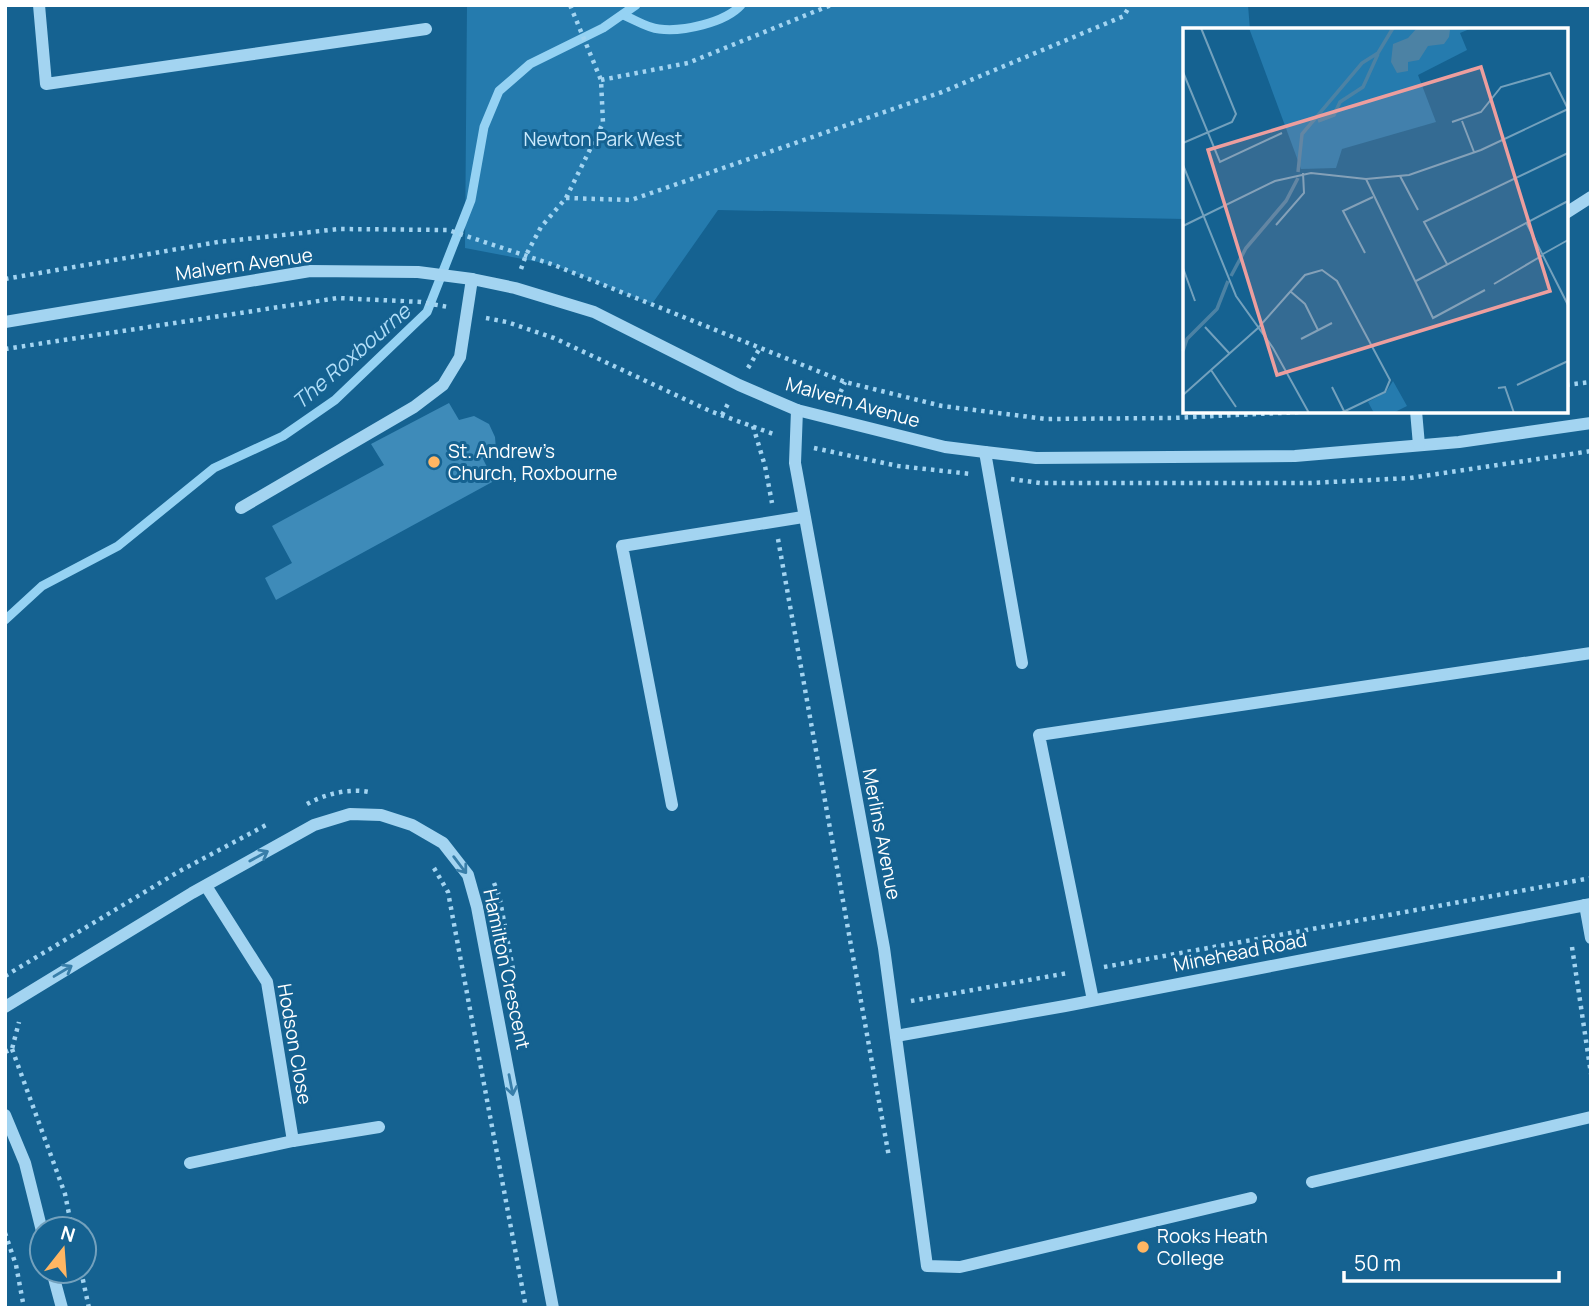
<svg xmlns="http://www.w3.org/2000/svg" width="1596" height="1313" viewBox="0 0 1596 1313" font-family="Manrope,sans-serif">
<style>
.green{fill:#257bae}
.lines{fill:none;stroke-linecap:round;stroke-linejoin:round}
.stream{stroke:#95d2f3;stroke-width:9}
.building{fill:#3e8bb9}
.path{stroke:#a3d4f1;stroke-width:4.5;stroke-dasharray:3.5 5;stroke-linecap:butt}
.minor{stroke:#a3d4f1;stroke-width:12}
.oneway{stroke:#387ea9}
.poi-dot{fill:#ffb663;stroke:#156291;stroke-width:2.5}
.labels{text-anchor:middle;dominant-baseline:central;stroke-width:6;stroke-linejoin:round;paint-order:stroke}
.park-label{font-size:19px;fill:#cae9fc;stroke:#156291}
.street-label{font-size:19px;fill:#fff;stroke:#156291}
.poi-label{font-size:19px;fill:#fff;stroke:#156291;text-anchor:start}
.water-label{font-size:21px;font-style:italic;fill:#afddf8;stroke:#156291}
.inset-river{fill:none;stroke:#4c82a4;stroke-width:3.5}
.inset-road{fill:none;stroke:#73a1bd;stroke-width:2}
.view{fill:#ed9e9e;fill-opacity:0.15;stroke:#ed9e9e;stroke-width:3.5}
.inset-edge{fill:none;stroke:#fff;stroke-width:3.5}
</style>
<rect width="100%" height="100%" fill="#156291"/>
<path class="green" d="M467 5H1248L1250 30H1185V219L718 210 652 304 554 265 465 248Z"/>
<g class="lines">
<g class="stream">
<path d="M623 15C634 19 647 28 659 29 682 32 725 23 741 5"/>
<path d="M5 620 42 586 118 546 214 468 283 436 335 400 427 312 471 200 484 127 499 91 530 64 603 28 636 5"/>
</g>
</g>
<path class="building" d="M449 403 459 420 474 416 489 424 495 437 496 449 483 459 494 481 276 600 265 578 292 563 272 526 384 465 371 444Z"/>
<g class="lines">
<g class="path">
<path d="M601 80 688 63 831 5"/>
<path d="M566 198 631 200 942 92 1124 16 1130 5"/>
<path d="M521 269 526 255 541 227 566 198 603 123 601 80 570 5"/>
<path d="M5 279 218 242 339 229 448 230 554 265 845 382 942 406 1046 419 1172 418 1322 411"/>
<path d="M486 318 507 322 554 338 710 411 776 435"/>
<path d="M5 349 338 298 421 302 448 307"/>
<path d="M748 368 760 348"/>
<path d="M1566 385 1591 382"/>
<path d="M837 400 845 382"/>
<path d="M722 415 730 400"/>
<path d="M753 426 765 466 772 503"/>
<path d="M814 448 898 466 971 474"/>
<path d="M1011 479 1040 483H1311L1410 478 1591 451"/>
<path d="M778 539 889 1157"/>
<path d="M307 804C325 794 349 788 369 792"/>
<path d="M434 868 448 892 526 1308"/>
<path d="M494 883 499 895 515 980"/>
<path d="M1572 947 1591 1074"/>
<path d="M1104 967 1591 878"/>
<path d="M5 976 178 872 268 824"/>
<path d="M911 1001 1068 973"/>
<path d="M12 1049 65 1194 72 1229"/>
<path d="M5 1052 12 1049 19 1022"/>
<path d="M5 1233 16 1265 24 1308"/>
<path d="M81 1271 89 1308"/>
</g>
<g class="minor">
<path d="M39 5 46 84 426 29"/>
<path d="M1566 213 1591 197"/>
<path d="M5 322 310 271 418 272 472 279 515 288 594 312 739 385 797 410 945 447 985 452 1036 458 1295 456 1459 442 1591 423"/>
<path d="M797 410 795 463 884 948 927 1266 960 1267 1251 1198"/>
<path d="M1416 411 1419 445"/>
<path d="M985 452 1022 663"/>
<path d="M241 508 414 407 443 385 460 357 472 279"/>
<path d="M672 805 622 546 803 517"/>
<path d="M206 886 267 982 293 1141"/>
<path d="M1585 905 1591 938"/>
<path d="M1093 1000 1039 735 1591 653"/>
<path d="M5 1007 192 893 314 825 350 814 381 815 412 825 443 843 468 875 477 907 553 1308"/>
<path d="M896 1036 1065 1006 1591 904"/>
<path d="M5 1115 25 1163 42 1231"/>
<path d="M190 1163 293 1141 379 1127"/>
<path d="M1312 1182 1591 1117"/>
<path d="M52 1271 62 1308"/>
</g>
</g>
<defs><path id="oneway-shaft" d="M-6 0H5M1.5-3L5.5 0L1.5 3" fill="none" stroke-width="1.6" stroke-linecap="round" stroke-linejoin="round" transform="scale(1.75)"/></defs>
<g class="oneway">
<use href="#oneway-shaft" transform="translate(259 856) rotate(-29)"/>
<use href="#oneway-shaft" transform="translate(460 865) rotate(53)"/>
<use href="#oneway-shaft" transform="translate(63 971) rotate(-31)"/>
<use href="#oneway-shaft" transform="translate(511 1085) rotate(79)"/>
</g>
<g class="poi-dot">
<circle cx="434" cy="462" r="7"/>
<circle cx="1143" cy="1247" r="7"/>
</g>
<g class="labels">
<g class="park-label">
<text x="603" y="139">Newton Park West</text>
</g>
<g class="street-label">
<text transform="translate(244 264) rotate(-8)">Malvern Avenue</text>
<text transform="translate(853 402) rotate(16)">Malvern Avenue</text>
<text transform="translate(882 834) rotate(79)">Merlins Avenue</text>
<text transform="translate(1240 952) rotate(-11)">Minehead Road</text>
<text transform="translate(507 969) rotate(78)">Hamilton Crescent</text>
<text transform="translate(295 1044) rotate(80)">Hodson Close</text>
</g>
<g class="poi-label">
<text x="448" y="451">St. Andrew’s<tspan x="448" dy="22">Church, Roxbourne</tspan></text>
<text x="1157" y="1236">Rooks Heath<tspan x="1157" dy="22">College</tspan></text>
</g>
<g class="water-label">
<text transform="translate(351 356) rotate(-41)">The Roxbourne</text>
</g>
</g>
<g transform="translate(1183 28)">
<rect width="385" height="385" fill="#156291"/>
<path d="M66 0H289L277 5 284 22 235 47 253 94 159 121 153 140 118 141ZM210 353 224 378 210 385H191L185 374 203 364Z" fill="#257bae"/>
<path d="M234 0H262L267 2 266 9 261 16 245 18 236 32 225 34V43L214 45 208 34 210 16 225 10Z" fill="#4c82a4"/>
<path class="inset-river" d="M135 93 151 87 157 74 180 59 195 26M115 144 119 106 179 35 195 25 210 0M48 248 63 220 103 173 115 150M0 323 4 311 34 281 45 253"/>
<path class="inset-road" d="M0 44 37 134 99 105M279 93 291 124M269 94 298 84 318 59 367 45 385 81M0 115 49 94 53 86 18 0M0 137 53 268 90 320 126 385M217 148 235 182M183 151 250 290 302 262M343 194 385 277M93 197 121 165 120 145M0 198 92 153 128 145 183 151 226 147 298 122 385 81M182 225 160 183 190 169M360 226 385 212M264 236 241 194 385 125M0 240 12 273M233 253 385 173M311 256 360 227M107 263 122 276 135 302M22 299 46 325M118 311 149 295M28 342 53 379M334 357 385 333M149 359 161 383M315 360 322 359 331 385M0 367 75 300 122 247 139 242 154 253 207 352 202 364 158 385"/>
<path class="view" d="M298 39 367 263 94 347 25 122Z"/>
<rect width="385" height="385" class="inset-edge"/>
</g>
<rect width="1596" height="1313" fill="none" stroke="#ffffff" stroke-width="14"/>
<g transform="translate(63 1250) rotate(17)"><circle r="33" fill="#156291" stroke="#73a1bd" stroke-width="2"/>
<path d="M0-5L12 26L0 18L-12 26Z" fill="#ffb663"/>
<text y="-10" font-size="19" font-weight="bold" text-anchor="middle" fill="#ffffff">N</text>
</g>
<path d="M1344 1271v10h215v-10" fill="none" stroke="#ffffff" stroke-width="3.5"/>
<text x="1354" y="1271" font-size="21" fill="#ffffff" stroke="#156291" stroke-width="5" paint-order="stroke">50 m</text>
</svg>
